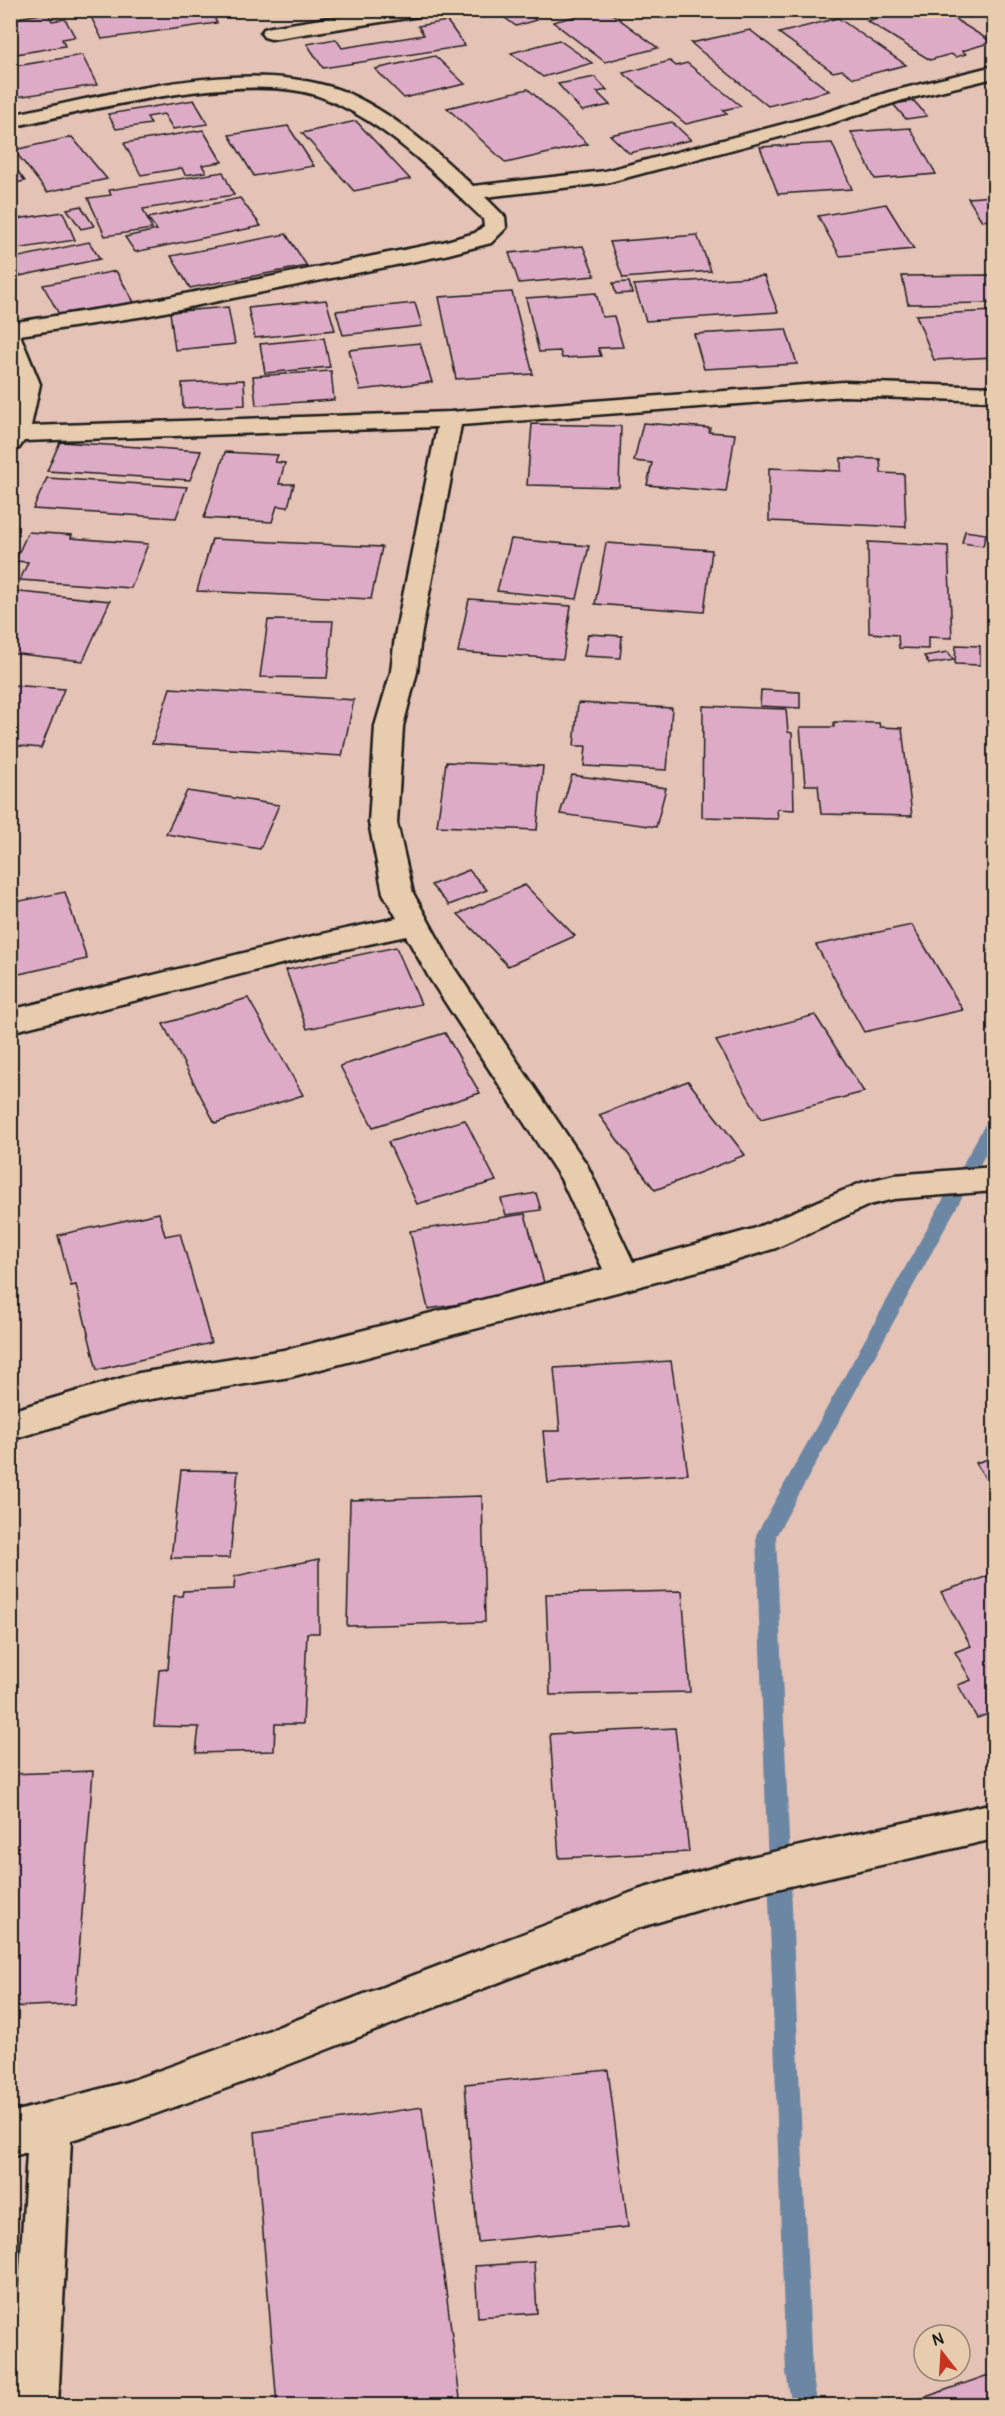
<svg xmlns="http://www.w3.org/2000/svg" width="1005" height="2416" viewBox="0 0 1005 2416" font-family="Pangolin,sans-serif">
<style>
.lines{fill:none;stroke-linecap:round;stroke-linejoin:round}
.stream{fill:#6c87a3;fill-rule:evenodd}
.building{fill:#deabc7;stroke:#1c1c1c;stroke-width:1.5}
.minor-casing{stroke:#1c1c1c;stroke-width:5}
.minor{fill:#e7ccae;fill-rule:evenodd}
</style>
<rect width="100%" height="100%" fill="#e4c2b6"/>
<filter id="ink" filterUnits="userSpaceOnUse"><feTurbulence type="fractalNoise" baseFrequency=".0167" numOctaves="2"/><feDisplacementMap in="SourceGraphic" scale="12" xChannelSelector="R" yChannelSelector="G"/><feConvolveMatrix kernelMatrix="1 2 1 2 8 2 1 2 1" color-interpolation-filters="sRGB"/></filter>
<g filter="url(#ink)">
<g class="lines">
<path class="stream" d="M994 1118V1139L776 1536 812 2373 818 2406H792L786 2373 756 1535 988 1119Z"/>
</g>
<g class="building">
<path d="M210 10 217 23 102 39 88 11Z"/>
<path d="M494 10H522L536 20 516 26Z"/>
<path d="M600 10H607L658 48 605 62 553 22Z"/>
<path d="M902 10H940L992 42 962 51 966 54 956 57 951 54 930 60 867 21Z"/>
<path d="M48 13 52 21 65 19 75 37 62 39 65 46 10 55V19Z"/>
<path d="M838 18 906 65 854 78 842 70 833 72 779 33Z"/>
<path d="M447 21 465 46 323 68 307 44 336 39 342 48 424 35 418 26Z"/>
<path d="M750 30 829 91 768 106 691 43Z"/>
<path d="M559 40 592 63 543 77 511 53Z"/>
<path d="M82 55 97 85 10 98V67Z"/>
<path d="M435 56 465 84 404 98 375 69Z"/>
<path d="M670 61 676 66 687 63 741 106 723 110 727 114 686 124 623 73Z"/>
<path d="M595 77 607 90 597 92 610 105 582 111 558 84Z"/>
<path d="M528 89 588 144 506 163 447 108Z"/>
<path d="M194 100 208 124 173 129 164 114 147 117 151 124 116 129 108 114Z"/>
<path d="M914 101 927 116 906 119 893 104Z"/>
<path d="M356 121 410 179 354 191 302 133Z"/>
<path d="M672 122 691 140 629 153 610 135Z"/>
<path d="M288 126 314 166 254 176 229 135Z"/>
<path d="M910 128 936 174 875 179 851 132Z"/>
<path d="M203 130 222 162 202 165 206 172 185 175 182 168 141 175 124 143Z"/>
<path d="M72 137 107 179 47 192 14 150Z"/>
<path d="M832 143 852 189 778 194 760 147Z"/>
<path d="M10 161 25 181 10 184Z"/>
<path d="M223 172 234 195 143 209 152 229 105 236 88 198 111 195 109 190Z"/>
<path d="M994 196V219L982 221 968 198Z"/>
<path d="M240 198 261 226 135 252 125 237 157 230 148 218Z"/>
<path d="M886 204 914 249 840 256 818 216Z"/>
<path d="M81 206 94 226 81 229 67 209Z"/>
<path d="M63 212 75 240 10 250V220Z"/>
<path d="M286 234 307 266 190 288 171 256Z"/>
<path d="M697 235 711 271 623 278 610 242Z"/>
<path d="M89 242 100 259 10 278V259Z"/>
<path d="M583 246 595 276 519 283 509 253Z"/>
<path d="M116 271 134 302 60 316 43 285Z"/>
<path d="M990 275 994 291V303L908 304 902 276Z"/>
<path d="M764 276 778 312 646 321 634 285Z"/>
<path d="M629 282 632 293 616 294 613 283Z"/>
<path d="M512 292 533 374 456 379 439 297Z"/>
<path d="M596 293 602 317 614 316 623 347 598 348 601 356 562 358 560 351 539 352 526 298Z"/>
<path d="M326 300 335 330 255 338 248 308Z"/>
<path d="M415 303 422 326 343 335 336 311Z"/>
<path d="M228 307 235 344 175 350 170 312Z"/>
<path d="M994 311V357L934 360 916 315Z"/>
<path d="M786 329 797 364 704 369 694 334Z"/>
<path d="M324 338 330 367 265 373 260 344Z"/>
<path d="M420 343 432 382 360 390 349 350Z"/>
<path d="M331 371 334 400 256 405 253 376Z"/>
<path d="M244 380 245 405 183 408 182 383Z"/>
<path d="M643 423 710 428 709 432 735 434 726 492 647 485 652 463 634 461Z"/>
<path d="M532 424 621 426 619 487 527 485Z"/>
<path d="M60 442 201 451 190 480 47 471Z"/>
<path d="M225 452 278 455 275 462 285 463 279 484H294L288 507 277 506 272 522 204 518Z"/>
<path d="M841 458 880 459 881 473 904 474 906 527 769 521V468L841 471Z"/>
<path d="M47 478 187 487 176 518 33 509Z"/>
<path d="M965 531 986 534 983 546 962 543Z"/>
<path d="M28 532 72 535 71 538 148 544 131 588 20 580 28 562 15 561Z"/>
<path d="M212 539 382 547 371 599 197 591Z"/>
<path d="M511 539 589 546 577 599 497 591Z"/>
<path d="M868 542 948 546 952 638 928 637V649L899 648 898 635 869 633Z"/>
<path d="M606 543 712 550 704 612 595 604Z"/>
<path d="M10 591 110 601 83 661 10 653Z"/>
<path d="M469 599 571 606 563 659 458 652Z"/>
<path d="M268 620 333 621 327 678 260 677Z"/>
<path d="M588 634 622 636 620 658 584 656Z"/>
<path d="M956 645 980 646V665L955 664Z"/>
<path d="M948 652 954 660 929 664 924 656Z"/>
<path d="M10 685 64 689 41 748 10 745Z"/>
<path d="M170 688 354 700 342 756 152 744Z"/>
<path d="M761 690 800 692V708L760 706Z"/>
<path d="M578 703 672 708 667 770 584 766 586 746H574Z"/>
<path d="M703 706 786 709 788 732 792 733 794 810 777 809 778 819 702 817Z"/>
<path d="M834 722 879 723 880 727 902 728 912 816 821 814 818 785H805L800 727H834Z"/>
<path d="M446 762 543 766 537 830 437 826Z"/>
<path d="M572 775 666 788 656 827 560 814Z"/>
<path d="M187 791 279 805 260 849 166 834Z"/>
<path d="M469 870 487 890 449 905 431 885Z"/>
<path d="M525 885 575 936 508 966 458 914Z"/>
<path d="M65 892 87 959 10 976V903Z"/>
<path d="M912 925 963 1010 864 1032 816 945Z"/>
<path d="M396 947 421 1004 307 1029 286 970Z"/>
<path d="M248 998 303 1095 215 1123 163 1024Z"/>
<path d="M815 1015 864 1092 761 1119 716 1041Z"/>
<path d="M445 1033 480 1093 373 1127 340 1066Z"/>
<path d="M688 1081 745 1155 655 1190 599 1115Z"/>
<path d="M465 1120 496 1181 417 1204 388 1142Z"/>
<path d="M536 1193 541 1210 506 1215 501 1199Z"/>
<path d="M159 1213 165 1236 180 1233 211 1343 97 1370 76 1285 71 1286 58 1235Z"/>
<path d="M525 1214 546 1290 428 1309 410 1231Z"/>
<path d="M671 1361 688 1474 548 1483 543 1431H560L554 1368Z"/>
<path d="M994 1457V1493L976 1463Z"/>
<path d="M181 1470 238 1471 230 1558H171Z"/>
<path d="M482 1496 485 1622 347 1626 350 1500Z"/>
<path d="M319 1559V1633H307L303 1724H275L274 1751 196 1753 199 1727 154 1726 159 1670 168 1669 174 1596H182L183 1591 234 1589 235 1576Z"/>
<path d="M994 1574V1712L977 1718 958 1685 971 1680 955 1652 971 1646 941 1592Z"/>
<path d="M682 1591 690 1692 550 1695 546 1594Z"/>
<path d="M675 1728 689 1852 559 1858 550 1734Z"/>
<path d="M93 1771 75 2004 10 2007V1774Z"/>
<path d="M608 2070 628 2227 478 2242 465 2084Z"/>
<path d="M422 2107 461 2406H277L255 2132Z"/>
<path d="M994 2178V2200L987 2180Z"/>
<path d="M534 2262 537 2313 478 2317 475 2266Z"/>
<path d="M994 2373V2406H900Z"/>
</g>
<g class="lines">
<g class="minor-casing">
<g id="minor">
<path d="M379 10H429L427 14 420 16 271 39 264 37 261 33 264 29 271 27Z"/>
<path d="M983 10H994V19L987 17Z"/>
<path d="M994 66V78L903 100 832 123 606 183 485 197 505 217 506 228 491 243 445 255 145 316 20 335 40 384 31 426 450 412 844 382 994 387V401L844 396 461 425 421 636 417 672 403 726 397 823 413 893 454 968 587 1165 633 1262 753 1229 861 1183 894 1175 994 1167V1191L894 1199 869 1205 776 1248 721 1265 290 1377 139 1401 10 1440V1411L139 1373 290 1349 603 1269 561 1179 430 979 406 936 313 956 10 1032V1010L313 936 397 918 383 893 369 823 375 726 391 672 395 636 437 427 24 441 19 448 10 450V409L16 384 10 369V323L145 302 443 242 475 233 484 226 483 219C436 174 384 121 321 97 246 69 90 111 10 127V115C107 96 236 58 331 87 382 103 435 150 473 186L605 171 818 115 889 92Z"/>
<path d="M994 1803V1839L742 1897 638 1928 241 2083 130 2123 71 2140 58 2406H12L27 2152 10 2157V2113L130 2081 241 2041 638 1890 742 1859Z"/>
</g>
</g>
<use href="#minor" class="minor"/>
</g>
</g>
<rect width="1005" height="2416" fill="none" stroke="#e7ccae" stroke-width="36"/>
<rect x="18" y="18" width="969" height="2380" fill="none" stroke="#1c1c1c" stroke-width="2" filter="url(#ink)"/>
<g transform="translate(942 2353) rotate(343)"><circle r="28" fill="#e7ccae" stroke="#968674" stroke-width="1.5"/>
<path d="M0-4.5L10 22L0 15L-10 22Z" fill="#c8321e"/>
<text y="-9" font-size="16" font-weight="bold" text-anchor="middle" fill="#1c1c1c">N</text>
</g>
</svg>
